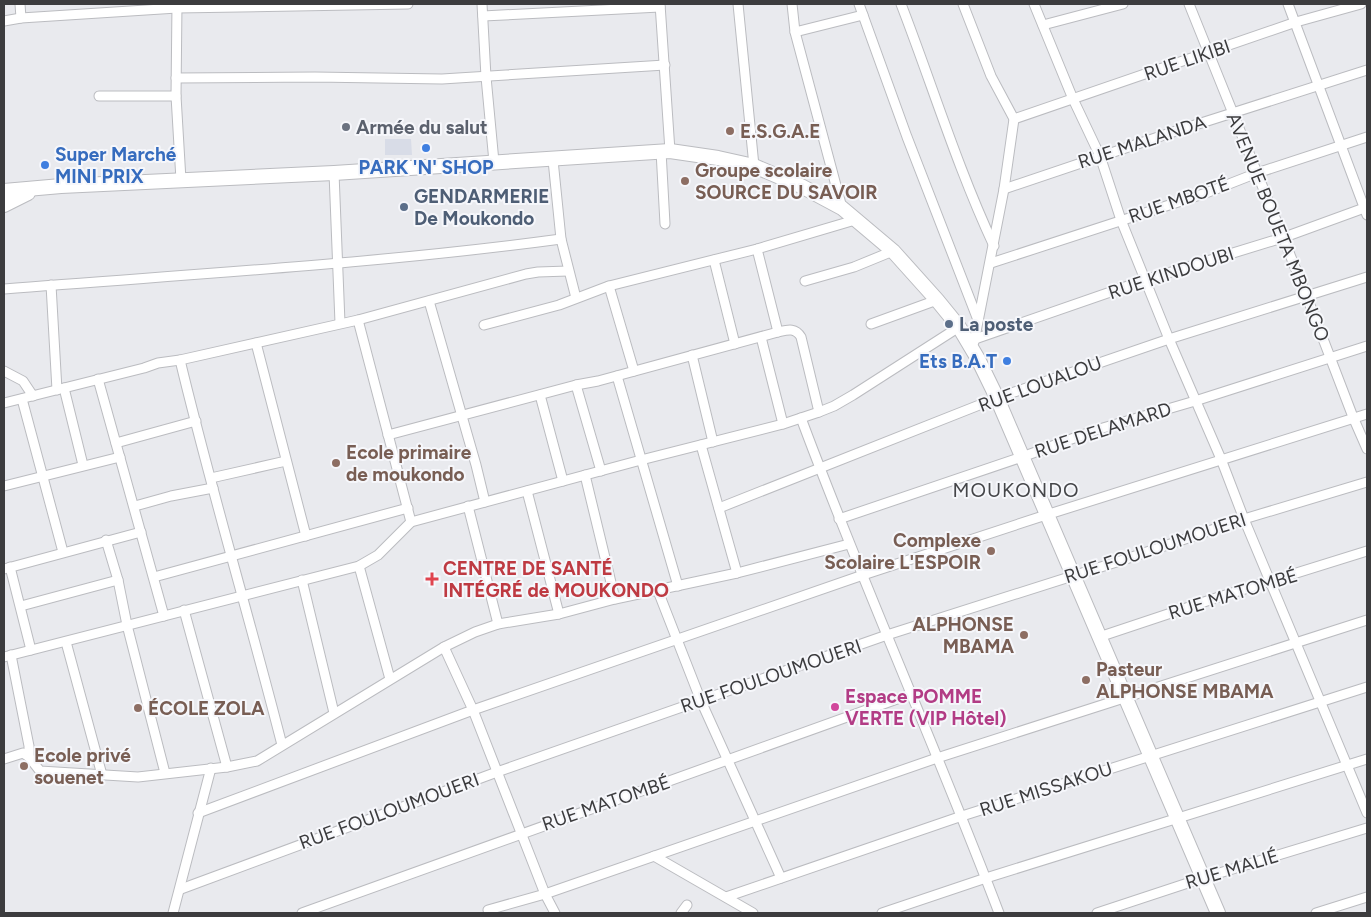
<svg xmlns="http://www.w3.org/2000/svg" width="1371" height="917" viewBox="0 0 1371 917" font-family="Figtree,sans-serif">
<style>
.built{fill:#d8dce7}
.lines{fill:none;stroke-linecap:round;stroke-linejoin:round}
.street-casing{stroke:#bbbcc0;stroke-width:11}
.primary-casing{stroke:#bbbcc0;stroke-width:16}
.street{stroke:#fff;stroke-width:9}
.primary{stroke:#fff;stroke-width:14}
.worship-dot{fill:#6b7280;stroke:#f6f7fb;stroke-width:2}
.education-dot{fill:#8d6e63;stroke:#f6f7fb;stroke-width:2}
.shop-dot{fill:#3f7fe0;stroke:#f6f7fb;stroke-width:2}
.service-dot{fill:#5c6f8a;stroke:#f6f7fb;stroke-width:2}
.health-dot{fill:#e0444e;stroke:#f6f7fb;stroke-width:2}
.hotel-dot{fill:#d1479c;stroke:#f6f7fb;stroke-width:2}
.labels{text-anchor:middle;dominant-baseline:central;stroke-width:4;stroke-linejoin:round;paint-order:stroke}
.street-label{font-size:19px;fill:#3c3c3e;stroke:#f6f7fb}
.worship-label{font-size:19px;font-weight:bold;fill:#5b616d;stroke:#f6f7fb;text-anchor:start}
.education-label{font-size:19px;font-weight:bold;fill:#785e54;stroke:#f6f7fb;text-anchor:start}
.shop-label{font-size:19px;font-weight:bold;fill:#366cbe;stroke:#f6f7fb;text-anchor:start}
.service-label{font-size:19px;font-weight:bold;fill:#4e5e75;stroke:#f6f7fb;text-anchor:start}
.health-label{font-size:19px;font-weight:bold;fill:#be3a42;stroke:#f6f7fb;text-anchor:start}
.hotel-label{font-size:19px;font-weight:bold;fill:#b23c85;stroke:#f6f7fb;text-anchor:start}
.neighbourhood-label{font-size:20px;letter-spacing:1px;fill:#454649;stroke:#f6f7fb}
</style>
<rect width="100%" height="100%" fill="#e9eaee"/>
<path class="built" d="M385 139H411L412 155H385Z"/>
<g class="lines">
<g class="street-casing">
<g id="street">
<path d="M20 4 21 18"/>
<path d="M177 4 176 96 181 180"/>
<path d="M482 4 486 77 494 162"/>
<path d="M660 4 670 151"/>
<path d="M738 4 754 166"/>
<path d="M792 4 795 32 842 208"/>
<path d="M859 4 907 137 978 320"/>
<path d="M901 4C932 84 957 167 994 246"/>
<path d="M963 4 991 76 1014 119 1004 189 974 342"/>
<path d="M1034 4 1073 99 1100 156 1121 220 1169 339 1221 459 1244 519 1367 813"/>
<path d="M1189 4 1307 297 1353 417 1367 449"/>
<path d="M1288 4 1367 215"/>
<path d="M483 16 660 7"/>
<path d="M4 21 21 18 177 8 408 4"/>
<path d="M1043 25 1123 4"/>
<path d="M795 32 863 15"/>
<path d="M176 78 315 77 442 79 665 65"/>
<path d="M99 96H176"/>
<path d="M1014 119 1296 22 1361 4"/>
<path d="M661 151 665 224"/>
<path d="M553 160 561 239 576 298"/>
<path d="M334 173 340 323"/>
<path d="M1004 189 1173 132 1367 70"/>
<path d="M757 249 778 332"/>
<path d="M714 260 735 344"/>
<path d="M991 263 1206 193 1257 173 1367 137"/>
<path d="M805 281 854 267 893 251"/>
<path d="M51 285 57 390"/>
<path d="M609 286 634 371"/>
<path d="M4 289C190 274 376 264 561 239"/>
<path d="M429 301 476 465 485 502"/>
<path d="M358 320 411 522"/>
<path d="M871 324 937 300"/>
<path d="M484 325 559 305 609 286 757 249 855 220"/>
<path d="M761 337 783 424"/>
<path d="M975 339 1145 280 1282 238 1367 207"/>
<path d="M256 343 306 536"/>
<path d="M692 355 713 442"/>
<path d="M180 360C211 489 249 616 282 745"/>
<path d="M4 371 23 381 33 396"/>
<path d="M617 376 678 586"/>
<path d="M98 379 164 616"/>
<path d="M576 385 601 471"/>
<path d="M64 388 83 465"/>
<path d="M540 395 563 481"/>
<path d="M22 399 63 552"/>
<path d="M4 403 144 368 158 363 180 360 358 320 526 274 538 272 568 271"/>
<path d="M801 418C863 585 936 747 999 913"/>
<path d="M388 435 576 385 598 381 778 332C787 330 795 327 801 337L819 412"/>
<path d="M116 443 196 421"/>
<path d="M701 445 737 573"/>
<path d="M585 475 615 599"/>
<path d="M211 478 286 461"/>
<path d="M4 486 120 457"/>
<path d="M527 491 559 614"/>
<path d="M135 506 171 496 213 488"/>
<path d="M468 506 498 624"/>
<path d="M719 508 997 398 1169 339 1367 277"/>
<path d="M839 519 1022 457 1096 430 1195 401 1367 346"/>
<path d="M106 540 118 580 127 625 165 773"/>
<path d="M359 566 390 679"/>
<path d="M10 567 31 650"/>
<path d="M4 569 141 532"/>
<path d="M154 577 408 508"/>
<path d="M302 580 334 713"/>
<path d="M658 591 701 701 781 878"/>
<path d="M21 606 118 580"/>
<path d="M184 610 227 767"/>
<path d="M1099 637 1216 598 1367 551"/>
<path d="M66 642 102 775"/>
<path d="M444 647 473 710 545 894 555 913"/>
<path d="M11 655 29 746V757"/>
<path d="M4 657 359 566 378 555 411 522 641 460 783 424 819 412 834 406 853 395 959 327"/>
<path d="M4 759 23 753 29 757 40 771 138 777 227 767 257 761 444 647 475 632 498 624 559 614 615 599 737 573 849 544"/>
<path d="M198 813 473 710 863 575 1046 515 1367 414"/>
<path d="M654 856 753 913"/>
<path d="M181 889 497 772 887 635 1126 559 1244 519 1367 482"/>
<path d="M726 897 962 816 1367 687"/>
<path d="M488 910 545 894 937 758 1367 620"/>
<path d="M173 913 211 768"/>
<path d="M302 913 911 694"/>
<path d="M681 913 687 905"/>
<path d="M882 913 986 878 1367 759"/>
<path d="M1097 913 1203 878 1367 828"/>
<path d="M1316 913 1367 897"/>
</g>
</g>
<g class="primary-casing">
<g id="primary">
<path d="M4 191 61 186 334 173 670 151 718 158 754 166 801 186 842 208 893 251 937 300 959 327 978 359 997 398 1218 913"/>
<path d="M4 205 28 193"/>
</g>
</g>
<use href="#street" class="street"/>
<use href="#primary" class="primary"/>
</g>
<circle class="worship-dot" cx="346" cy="127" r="5"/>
<g class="education-dot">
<circle cx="730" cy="131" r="5"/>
<circle cx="685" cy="181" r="5"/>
<circle cx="336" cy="463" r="5"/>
<circle cx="991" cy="551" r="5"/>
<circle cx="1024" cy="635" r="5"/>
<circle cx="1086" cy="680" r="5"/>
<circle cx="138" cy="708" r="5"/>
<circle cx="24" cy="766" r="5"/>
</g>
<g class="shop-dot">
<circle cx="426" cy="148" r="5"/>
<circle cx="45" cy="165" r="5"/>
<circle cx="1007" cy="361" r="5"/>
</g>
<g class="service-dot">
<circle cx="404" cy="207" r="5"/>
<circle cx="949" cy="324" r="5"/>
</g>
<path class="health-dot" d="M429.5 571.5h5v5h5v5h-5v5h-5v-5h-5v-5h5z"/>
<circle class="hotel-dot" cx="835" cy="707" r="5"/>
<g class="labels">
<g class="street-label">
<text transform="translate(1187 60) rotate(-19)">RUE LIKIBI</text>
<text transform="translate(1142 142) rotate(-18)">RUE MALANDA</text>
<text transform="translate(1179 200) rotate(-19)">RUE MBOTÉ</text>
<text transform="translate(1278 227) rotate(68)">AVENUE BOUETA MBONGO</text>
<text transform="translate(1171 273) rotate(-18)">RUE KINDOUBI</text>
<text transform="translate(1040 384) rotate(-20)">RUE LOUALOU</text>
<text transform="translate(1103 430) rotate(-18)">RUE DELAMARD</text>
<text transform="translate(1155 548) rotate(-18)">RUE FOULOUMOUERI</text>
<text transform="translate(1233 594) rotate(-17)">RUE MATOMBÉ</text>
<text transform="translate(771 676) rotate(-19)">RUE FOULOUMOUERI</text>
<text transform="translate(1046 789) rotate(-18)">RUE MISSAKOU</text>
<text transform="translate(606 803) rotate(-19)">RUE MATOMBÉ</text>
<text transform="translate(389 811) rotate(-20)">RUE FOULOUMOUERI</text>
<text transform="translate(1232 869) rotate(-17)">RUE MALIÉ</text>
</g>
<g class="worship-label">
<text x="356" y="127">Armée du salut</text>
</g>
<g class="education-label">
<text x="740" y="131">E.S.G.A.E</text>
<text x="695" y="170">Groupe scolaire<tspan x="695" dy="22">SOURCE DU SAVOIR</tspan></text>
<text x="346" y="452">Ecole primaire<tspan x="346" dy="22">de moukondo</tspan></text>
<text x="981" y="540" text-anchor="end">Complexe<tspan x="981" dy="22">Scolaire L'ESPOIR</tspan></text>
<text x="1014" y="624" text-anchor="end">ALPHONSE<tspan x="1014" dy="22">MBAMA</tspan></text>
<text x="1096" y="669">Pasteur<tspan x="1096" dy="22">ALPHONSE MBAMA</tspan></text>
<text x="148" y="708">ÉCOLE ZOLA</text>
<text x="34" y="755">Ecole privé<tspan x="34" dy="22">souenet</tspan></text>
</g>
<g class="shop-label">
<text x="55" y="154">Super Marché<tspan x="55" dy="22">MINI PRIX</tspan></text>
<text x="426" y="167" text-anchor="middle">PARK 'N' SHOP</text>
<text x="997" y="361" text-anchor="end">Ets B.A.T</text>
</g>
<g class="service-label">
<text x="414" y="196">GENDARMERIE<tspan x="414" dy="22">De Moukondo</tspan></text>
<text x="959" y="324">La poste</text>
</g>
<g class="health-label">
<text x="443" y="568">CENTRE DE SANTÉ<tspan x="443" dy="22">INTÉGRÉ de MOUKONDO</tspan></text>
</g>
<g class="hotel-label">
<text x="845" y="696">Espace POMME<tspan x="845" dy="22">VERTE (VIP Hôtel)</tspan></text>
</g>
<g class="neighbourhood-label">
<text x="1016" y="490">MOUKONDO</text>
</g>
</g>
<rect width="1371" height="917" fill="none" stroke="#3c3c3e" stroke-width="10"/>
</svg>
